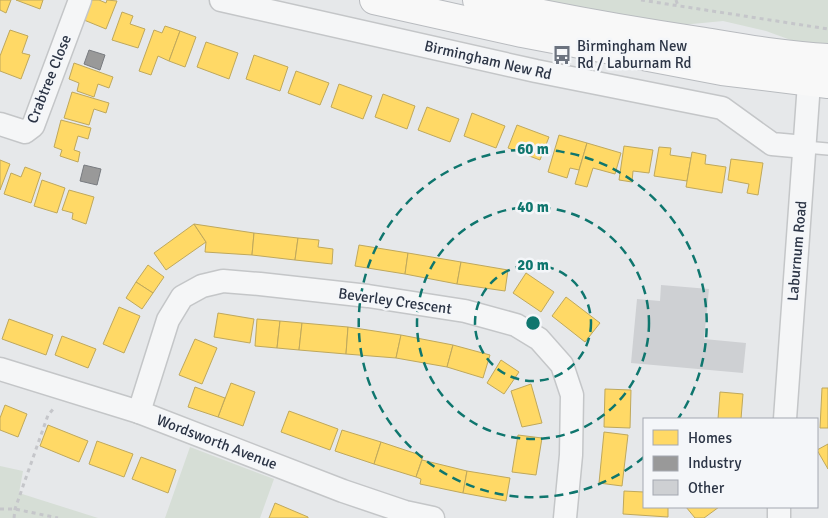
<svg xmlns="http://www.w3.org/2000/svg" width="828" height="518" viewBox="0 0 828 518" font-family="Signika,sans-serif">
<style>
.green{fill:#d6ded6}
.homes{fill:#ffd966;stroke:#bfa85c}
.industry{fill:#999;stroke:#787b80}
.building{fill:#ced0d3}
.lines{fill:none;stroke-linecap:round;stroke-linejoin:round}
.lane-casing{stroke:#c4c6c8;stroke-width:14}
.street-casing{stroke:#c4c6c8;stroke-width:25}
.highway-casing{stroke:#b8bbbf;stroke-width:30}
.path{stroke:#c5c6ca;stroke-width:3;stroke-dasharray:4 4;stroke-linecap:butt}
.lane{stroke:#f5f6f7;stroke-width:11}
.street{stroke:#f5f6f7;stroke-width:22}
.highway{stroke:#f8f8f8;stroke-width:28}
.ring{fill:none;stroke:#0f766e;stroke-width:2.5;stroke-dasharray:9 6}
.labels{text-anchor:middle;dominant-baseline:central;stroke-width:5;stroke-linejoin:round;paint-order:stroke}
.poi-label{font-size:15px;fill:#2b3445;stroke:#f4f6f9;text-anchor:start}
.street-label{font-size:15px;fill:#2b3445;stroke:#f4f6f9}
.centre{fill:#0f766e;stroke:#f4f6f9;stroke-width:2.5}
.ring-label{font-size:15px;text-anchor:middle;font-weight:bold;fill:#0f766e;stroke:#f4f6f9;stroke-width:5;stroke-linejoin:round;paint-order:stroke}
</style>
<rect width="100%" height="100%" fill="#e6e8ea"/>
<g class="green">
<path d="M540 0H828V45L799 43 766 31 723 21 681 25Z"/>
<path d="M190 447 274 479 260 518H165Z"/>
<path d="M0 466 23 471 19 493 98 518H0Z"/>
</g>
<g class="homes">
<path d="M0 0H11L6 13 0 10Z"/>
<path d="M16 0H43L40 9Z"/>
<path d="M92 0H99L106 3 107 0 117 1 106 29 84 20Z"/>
<path d="M122 12 133 16 130 24 145 29 138 48 112 40Z"/>
<path d="M165 26 180 31 169 61 158 56 151 75 139 71 154 30 162 33Z"/>
<path d="M10 30 28 36 22 53 30 55 21 79 0 71V56Z"/>
<path d="M180 31 196 37 185 67 169 61Z"/>
<path d="M206 42 238 53 229 79 197 67Z"/>
<path d="M254 55 288 67 280 91 246 79Z"/>
<path d="M74 63 113 77 109 88 98 84 94 97 77 91 79 83 69 79Z"/>
<path d="M296 71 329 83 320 105 288 93Z"/>
<path d="M339 84 372 96 363 119 331 107Z"/>
<path d="M72 92 109 103 106 113 94 109 89 125 64 118Z"/>
<path d="M383 94 415 106 407 129 375 117Z"/>
<path d="M427 107 459 119 450 142 418 130Z"/>
<path d="M472 113 505 126 496 148 464 136Z"/>
<path d="M61 120 91 128 88 139 78 136 74 150 80 152 78 162 60 156 62 150 54 147Z"/>
<path d="M517 125 549 137 540 160 508 148Z"/>
<path d="M559 135 587 143 579 170 570 168 567 178 548 172Z"/>
<path d="M587 143 621 153 615 174 593 168 587 187 575 184Z"/>
<path d="M624 146 653 150 649 173 633 171 632 182 619 180Z"/>
<path d="M659 147 671 148 670 155 691 158 687 181 654 176Z"/>
<path d="M692 152 706 155 705 164 726 167 722 193 686 187Z"/>
<path d="M731 159 763 163 758 195 747 193 749 184 728 180Z"/>
<path d="M0 160 10 164 0 190Z"/>
<path d="M25 167 41 173 31 203 4 194 11 173 21 177Z"/>
<path d="M42 180 65 188 57 213 34 206Z"/>
<path d="M69 190 94 197 86 224 72 219 73 213 62 210Z"/>
<path d="M194 224 206 242 166 270 154 253Z"/>
<path d="M194 224 254 233 252 255 205 252 206 242Z"/>
<path d="M254 233 298 238 295 260 252 255Z"/>
<path d="M298 238 319 240 318 247 333 249 332 264 295 260Z"/>
<path d="M359 245 408 253 405 274 355 266Z"/>
<path d="M408 253 461 262 457 284 405 274Z"/>
<path d="M461 262 508 270 505 291 457 284Z"/>
<path d="M148 265 164 277 153 293 136 282Z"/>
<path d="M526 273 554 292 541 312 513 293Z"/>
<path d="M136 282 153 293 142 309 126 298Z"/>
<path d="M566 297 600 323 585 342 552 316Z"/>
<path d="M119 307 140 316 124 353 103 344Z"/>
<path d="M218 313 254 319 250 343 214 337Z"/>
<path d="M9 319 53 335 46 355 2 339Z"/>
<path d="M257 319 280 321 277 348 255 346Z"/>
<path d="M280 321 302 323 299 350 277 348Z"/>
<path d="M302 323 348 327 346 354 299 350Z"/>
<path d="M348 327 401 335 396 358 346 354Z"/>
<path d="M401 335 453 345 447 367 396 358Z"/>
<path d="M62 336 96 349 88 368 55 355Z"/>
<path d="M195 339 217 348 202 384 179 375Z"/>
<path d="M453 345 490 355 483 378 447 367Z"/>
<path d="M501 360 519 372 504 394 487 383Z"/>
<path d="M231 383 255 392 243 426 218 417Z"/>
<path d="M531 384 542 423 522 427 511 391Z"/>
<path d="M195 387 225 398 218 417 188 407Z"/>
<path d="M822 388H828V428H820Z"/>
<path d="M605 389 631 390 630 428 604 427Z"/>
<path d="M720 392 743 394 741 419H718Z"/>
<path d="M5 405 27 414 18 437 0 430V418Z"/>
<path d="M289 411 338 429 330 450 281 432Z"/>
<path d="M48 425 88 441 79 462 40 446Z"/>
<path d="M342 430 381 442 374 464 335 451Z"/>
<path d="M604 432 628 435 622 486 599 483Z"/>
<path d="M518 435 542 438 536 475 512 472Z"/>
<path d="M97 441 133 454 124 477 89 464Z"/>
<path d="M381 442 423 456 416 477 374 464Z"/>
<path d="M828 444V469L817 450Z"/>
<path d="M141 457 176 470 168 493 132 479Z"/>
<path d="M422 460 467 471 463 493 420 484 421 479 416 477Z"/>
<path d="M467 471 510 478 506 501 463 493Z"/>
<path d="M624 491 644 492V507H668V517L623 514Z"/>
<path d="M275 503 308 517V518H269Z"/>
<path d="M686 507H719L704 518H695Z"/>
</g>
<g class="industry">
<path d="M89 50 105 55 100 70 84 64Z"/>
<path d="M84 165 101 169 97 185 80 181Z"/>
</g>
<path class="building" d="M661 285 709 289 704 339 746 343 743 373 631 363 637 299 660 301Z"/>
<g class="lines">
<g class="lane-casing">
<path id="lane" d="M805 147 828 149"/>
</g>
<g class="street-casing">
<g id="street">
<path d="M221 0 536 71 722 108 772 144 805 147"/>
<path d="M0 124 25 132 33 126 80 0"/>
<path d="M0 369 139 412 343 491 405 512 433 518"/>
<path d="M139 412 168 320 182 297 202 286 223 281 260 284 368 296 465 311 516 325 539 339 562 365 572 395 571 455 565 518"/>
<path d="M785 419 809 83"/>
<path d="M779 518V507"/>
</g>
</g>
<g class="highway-casing">
<g id="highway">
<path d="M374 0 522 33 722 71 828 84"/>
<path d="M477 0C551 17 625 30 699 41 742 48 785 56 828 58"/>
</g>
</g>
<g class="path">
<path d="M641 0 828 29"/>
<path d="M676 0 678 6"/>
<path d="M0 509H15L58 518"/>
<path d="M14 518 15 509 48 415 55 407"/>
</g>
<use href="#lane" class="lane"/>
<use href="#street" class="street"/>
<use href="#highway" class="highway"/>
</g>
<g class="ring">
<circle cx="533" cy="323" r="58"/>
<circle cx="533" cy="323" r="116"/>
<path d="M644 457A174 174 0 1 1 678 419"/>
</g>
<defs>
<g id="bus-bare" transform="scale(1.5)"><path d="M-5-6H5V4H4V6H2V4H-2V6H-4V4H-5ZM-3.5-4V0h7V-4ZM-3.5 1.2v1.5H-2V1.2ZM2 1.2v1.5H3.5V1.2Z" fill="#6c737f" stroke="#f4f6f9" stroke-width="2.5" paint-order="stroke"/></g>
</defs>
<g fill-rule="evenodd">
<use href="#bus-bare" x="562" y="55"/>
</g>
<g class="labels">
<g class="poi-label">
<text x="577" y="46">Birmingham New<tspan x="577" dy="17">Rd / Laburnam Rd</tspan></text>
</g>
<g class="street-label">
<text transform="translate(488 60) rotate(13)">Birmingham New Rd</text>
<text transform="translate(49 79) rotate(-68)">Crabtree Close</text>
<text transform="translate(797 251) rotate(-85)">Laburnum Road</text>
<text transform="translate(395 301) rotate(8)">Beverley Crescent</text>
<text transform="translate(217 442) rotate(21)">Wordsworth Avenue</text>
</g>
</g>
<circle cx="533" cy="323" r="8" class="centre"/>
<g class="ring-label">
<text x="533" y="154">60 m</text>
<text x="533" y="212">40 m</text>
<text x="533" y="270">20 m</text>
</g>
<rect x="643" y="418" width="175" height="90" fill="#f4f6f9" stroke="#a4a8b1"/>
<rect x="653" y="430" width="25" height="15" fill="#ffd966" stroke="#a4a8b1"/>
<text x="688" y="443" font-size="15" fill="#2b3445">Homes</text>
<rect x="653" y="456" width="25" height="15" fill="#999999" stroke="#a4a8b1"/>
<text x="688" y="468" font-size="15" fill="#2b3445">Industry</text>
<rect x="653" y="480" width="25" height="15" fill="#ced0d3" stroke="#a4a8b1"/>
<text x="688" y="493" font-size="15" fill="#2b3445">Other</text>
</svg>
